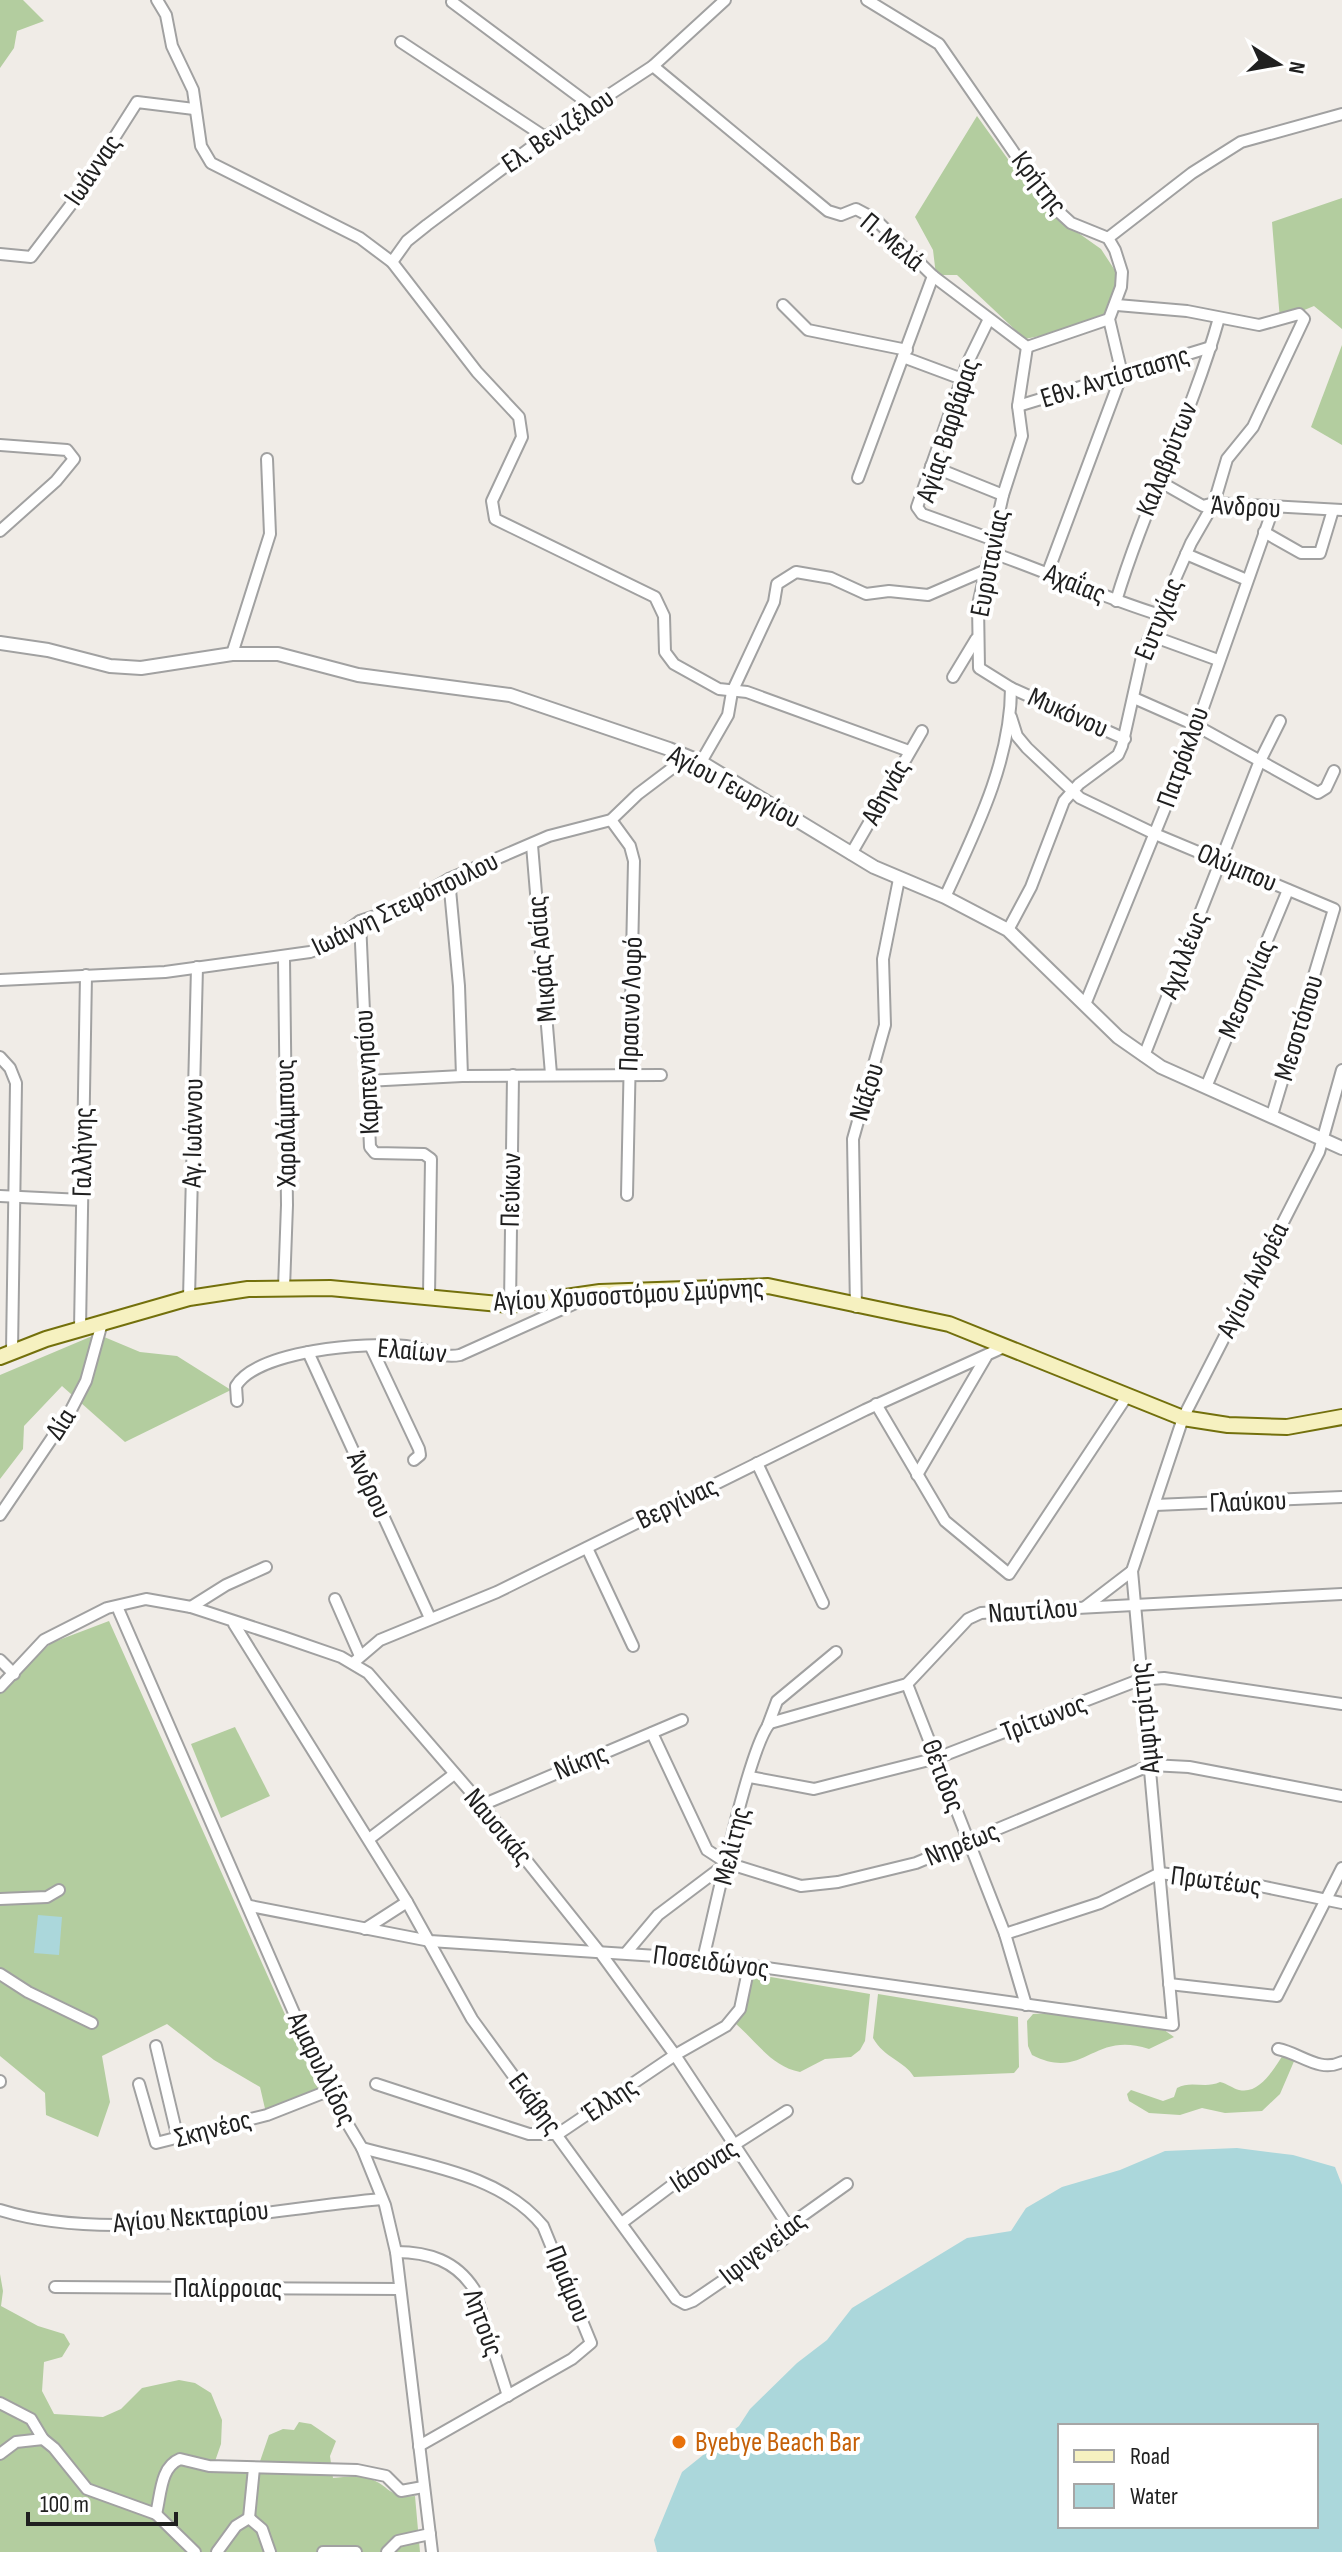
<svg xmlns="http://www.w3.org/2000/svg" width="1342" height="2552" viewBox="0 0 1342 2552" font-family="'Sofia Sans Condensed',sans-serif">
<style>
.forest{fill:#b3cd9f}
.water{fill:#abd7db;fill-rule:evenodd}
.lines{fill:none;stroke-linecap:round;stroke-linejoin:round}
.minor-casing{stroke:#a1a1a1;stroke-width:14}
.tertiary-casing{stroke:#a1a1a1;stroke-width:16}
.secondary-casing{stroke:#73700c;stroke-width:18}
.minor{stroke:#fff;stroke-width:10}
.tertiary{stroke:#fff;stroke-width:12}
.secondary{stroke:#f6f1c0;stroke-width:14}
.food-dot{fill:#e8710a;stroke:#fff;stroke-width:3}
.labels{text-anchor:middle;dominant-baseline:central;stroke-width:8;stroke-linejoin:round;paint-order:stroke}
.street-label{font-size:28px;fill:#202020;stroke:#fff}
.food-label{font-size:28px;fill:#c56008;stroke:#fff;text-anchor:start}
</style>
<rect width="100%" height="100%" fill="#f0ece7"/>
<g class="forest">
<path d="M0 0H23L44 21 17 31 14 48 0 68Z"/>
<path d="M977 116 1043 208 1101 249 1116 272V301L1105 315 1064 331 1025 339 957 275H936L933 250 915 217Z"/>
<path d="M1342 198V329L1314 306 1280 320 1272 222Z"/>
<path d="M1342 345V445L1311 427Z"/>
<path d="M97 1334 140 1352 177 1356 231 1390 125 1442 62 1386 24 1426 23 1449 0 1479V1375Z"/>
<path d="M109 1621 321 2095 266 2113 260 2087 214 2060 167 2024 102 2056 110 2102 98 2137 46 2115 45 2093 0 2056V1691L51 1643Z"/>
<path d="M235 1727 270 1796 221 1818 191 1744Z"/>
<path d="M753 1974 870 1994 865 2041 860 2050 851 2057 825 2059 800 2072C771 2066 757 2042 735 2023L746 2005Z"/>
<path d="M878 1994 1018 2017 1019 2067 1014 2073 914 2077C905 2061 884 2058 873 2038Z"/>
<path d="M1051 2013 1160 2027 1174 2037 1149 2049C1092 2030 1085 2082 1032 2055L1028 2046 1027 2021 1033 2014Z"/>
<path d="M1283 2055 1295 2059 1280 2094 1262 2111 1225 2113 1202 2108 1180 2115 1149 2113 1129 2101 1127 2094 1131 2090 1163 2101 1174 2097 1177 2088C1191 2080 1205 2089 1220 2082 1228 2084 1232 2088 1239 2090 1260 2095 1274 2068 1283 2055Z"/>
<path d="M0 2274 3 2291 1 2306 38 2326 64 2334 70 2344 62 2357 44 2362 42 2391 54 2414 103 2417 121 2409 142 2388 179 2380 195 2383 211 2393 222 2420 221 2444 212 2470 256 2473 269 2435 283 2429 294 2430 299 2422 311 2424 336 2441 330 2456 333 2478C344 2477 356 2475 367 2478 388 2483 388 2499 415 2496L420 2552H0Z"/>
</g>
<g class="water">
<path d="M38 1915 62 1917 59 1955 34 1953Z"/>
<path d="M1237 2148 1293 2155 1335 2167 1342 2185V2552H657L654 2540 682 2472 739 2426 750 2409 797 2363 827 2340 852 2308 967 2238 1011 2231 1026 2208 1062 2187 1120 2170 1165 2151ZM1316 2426V2526H1060V2426Z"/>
</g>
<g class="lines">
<g class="minor-casing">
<g id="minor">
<path d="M157 0 166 15 172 46 193 90 201 146 211 163 360 238 392 262 477 372 519 417 522 437 492 501 495 519 655 597 664 616 665 652 674 664 719 689 747 692 909 751"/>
<path d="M867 0 939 44 1035 183 1059 212 1071 223 1108 238 1115 250 1122 272 1121 287 1109 319 1122 374 1048 572"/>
<path d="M452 2 593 107"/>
<path d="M401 42 545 137"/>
<path d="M653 66 828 211 841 215 856 209 875 219 933 276 1027 347 1109 319"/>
<path d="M1108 238 1192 173 1241 142 1342 114"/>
<path d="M0 254 31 257 76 198 137 102 194 109"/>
<path d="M392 262 407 241 427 225 545 137 653 66 725 0"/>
<path d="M783 305 808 330 907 350"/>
<path d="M988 321 967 364 917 507 922 514 994 540"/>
<path d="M903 357 962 379"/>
<path d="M1018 406 1211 347"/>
<path d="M0 445 67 450 74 459 56 481 0 531"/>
<path d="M931 466 1003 495"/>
<path d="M858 478 933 276"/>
<path d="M1157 480 1203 506 1214 503 1342 510"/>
<path d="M1264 532 1301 553H1320L1333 510"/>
<path d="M990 552C1047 572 1102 597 1160 615"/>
<path d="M1186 554 1247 580"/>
<path d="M1116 601C1145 505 1192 415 1219 318"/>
<path d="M1152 636 1218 660"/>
<path d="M232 654 270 534 267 459"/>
<path d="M953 677 976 639"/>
<path d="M1011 688 1125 739"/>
<path d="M1134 698 1195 725 1318 793 1326 788 1334 771"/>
<path d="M1011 717 1017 736 1027 748 1080 798 1155 834 1334 909 1272 1115"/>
<path d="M701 762 728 715 732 692 774 602 777 584 796 572 831 578 866 594 889 591 928 595 986 570"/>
<path d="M611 820 630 846 634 861 627 1195"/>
<path d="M532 845 551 1074"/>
<path d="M851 854 922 731"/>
<path d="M449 879 459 986 462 1076"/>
<path d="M945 897C975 832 1011 761 1011 688L979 668 978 605 1003 495 1022 436 1018 406 1027 347"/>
<path d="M360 921 370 1147 375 1153 424 1154 431 1159 429 1296"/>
<path d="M1008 930 1031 887 1064 801 1079 784 1118 755 1122 746 1143 652 1191 543 1214 503 1227 459 1253 427 1304 319 1299 314 1259 325 1187 311 1117 305"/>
<path d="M284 958 287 1205 284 1288"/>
<path d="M0 980 165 972 310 952 326 946 360 921 394 910 449 879 549 836 611 820 638 794 687 757"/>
<path d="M1086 1002 1185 759 1273 509"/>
<path d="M1144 1056 1259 763 1280 721"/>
<path d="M0 1057 10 1068 16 1083 12 1351"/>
<path d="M366 1081 462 1076 661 1075"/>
<path d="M1206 1087 1288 890"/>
<path d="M0 1196 82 1200"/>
<path d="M189 1298 197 967"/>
<path d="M510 1305 513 1075"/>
<path d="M856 1307 853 1139 885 1025 883 959 899 879"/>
<path d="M80 1329 86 975"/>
<path d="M371 1347 419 1449 420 1455 414 1460"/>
<path d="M308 1352 430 1618"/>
<path d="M237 1401 236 1386C258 1350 366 1342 406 1346 425 1348 441 1359 460 1355L591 1296"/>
<path d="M876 1404 945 1521 1009 1574 1127 1396"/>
<path d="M757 1463 823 1603"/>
<path d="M917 1475 986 1357"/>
<path d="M1155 1505 1342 1497"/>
<path d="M0 1515 71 1410 86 1381 102 1323"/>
<path d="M587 1548 633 1646"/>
<path d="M335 1599 360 1656"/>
<path d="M191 1607 226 1585 266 1567"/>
<path d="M1085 1607 1132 1571"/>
<path d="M119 1611 328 2091 362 2148 385 2205 396 2252 432 2552"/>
<path d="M234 1624 407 1902 472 2019 676 2299 685 2304 693 2301 784 2239 788 2226 847 2184"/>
<path d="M0 1660 14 1674"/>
<path d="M353 1663 380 1640 497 1592 865 1410 1004 1347"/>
<path d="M907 1684 1005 1934 1026 2005"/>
<path d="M0 1687 44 1640 107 1608 146 1599 191 1607 283 1637 341 1657 368 1673 482 1805 602 1955 675 2055 788 2226"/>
<path d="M768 1725 777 1701 836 1652"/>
<path d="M652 1733 707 1850 727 1863 801 1886 838 1882 916 1863 1151 1765 1189 1767 1342 1796"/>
<path d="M750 1777 814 1789 937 1758 1139 1680 1164 1678 1342 1704"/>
<path d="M482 1805 682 1720"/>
<path d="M369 1839 453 1775"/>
<path d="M0 1899 47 1897 59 1890"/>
<path d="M250 1906 430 1941 703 1959 1173 2025 1132 1571 1183 1418 1319 1152 1342 1070"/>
<path d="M365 1929 407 1902"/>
<path d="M1005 1934 1100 1903 1160 1873 1260 1886 1342 1903"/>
<path d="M626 1953 658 1915 727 1863"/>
<path d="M703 1959C714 1916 748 1748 770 1723L907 1684 968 1619 981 1613 1342 1594"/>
<path d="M0 1974 28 1992 92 2023"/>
<path d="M1169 1984 1277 1996 1342 1868"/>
<path d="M156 2046 178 2139"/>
<path d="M1278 2049C1300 2053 1319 2073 1342 2062"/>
<path d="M0 2082V2081"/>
<path d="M139 2084 156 2143 267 2115 328 2091"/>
<path d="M376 2084 529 2134H558L675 2055 726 2026 740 2009 749 1966"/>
<path d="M362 2148C423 2165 501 2174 543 2226L591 2343 572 2359 419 2446"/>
<path d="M0 2210C112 2245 265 2209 382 2199"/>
<path d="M623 2222 679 2180 787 2111"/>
<path d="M396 2252C429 2252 456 2261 474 2289L508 2396"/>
<path d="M55 2287 400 2289"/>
<path d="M0 2403 31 2419 43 2439 54 2448 87 2489 156 2514C161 2495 160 2467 180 2459L209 2466 357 2470 386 2476 401 2491 423 2487"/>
<path d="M0 2454 16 2442 43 2439"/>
<path d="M156 2514 195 2552"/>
<path d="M249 2518 254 2468"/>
<path d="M217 2552 236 2526 249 2518 262 2529 270 2552"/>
<path d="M323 2552H356"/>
<path d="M387 2552 398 2541 430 2534"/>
</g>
</g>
<g class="tertiary-casing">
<path id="tertiary" d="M0 643 48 650 110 666 141 668 232 654H278L358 675 510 695 669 749 701 762 874 867 945 897 1008 930 1118 1037 1161 1067 1342 1148"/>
</g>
<g class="secondary-casing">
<path id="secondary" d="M0 1357 46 1339 189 1298 248 1289 330 1288 510 1305 600 1292 768 1286 949 1324 1183 1418 1228 1425 1287 1427 1342 1417"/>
</g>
<use href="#minor" class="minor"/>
<use href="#tertiary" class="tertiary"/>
<use href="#secondary" class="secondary"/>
</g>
<circle class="food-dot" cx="679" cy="2442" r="8"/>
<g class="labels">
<g class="street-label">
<text transform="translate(558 131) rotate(-34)">Ελ. Βενιζέλου</text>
<text transform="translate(93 170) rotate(-56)">Ιωάννας</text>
<text transform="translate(1039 183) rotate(52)">Κρήτης</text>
<text transform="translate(892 242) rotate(40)">Π. Μελά</text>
<text transform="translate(1115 377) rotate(-17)">Εθν. Αντίστασης</text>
<text transform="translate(948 430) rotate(-72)">Αγίας Βαρβάρας</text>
<text transform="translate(1167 459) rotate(-68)">Καλαβρύτων</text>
<text transform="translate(1246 507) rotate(3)">Άνδρου</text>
<text transform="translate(990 563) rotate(-79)">Ευρυτανίας</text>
<text transform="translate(1075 584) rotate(22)">Αχαΐας</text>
<text transform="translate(1159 619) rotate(-68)">Ευτυχίας</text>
<text transform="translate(1068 713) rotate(24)">Μυκόνου</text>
<text transform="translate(1183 757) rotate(-70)">Πατρόκλου</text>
<text transform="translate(734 787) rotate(28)">Αγίου Γεωργίου</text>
<text transform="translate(886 792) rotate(-61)">Αθηνάς</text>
<text transform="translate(1237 868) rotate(23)">Ολύμπου</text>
<text transform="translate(405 904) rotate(-26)">Ιωάννη Στεφόπουλου</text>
<text transform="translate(1184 955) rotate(-69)">Αχιλλέως</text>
<text transform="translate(542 959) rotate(-95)">Μικράς Ασίας</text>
<text transform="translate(1247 989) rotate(-67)">Μεσσηνίας</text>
<text transform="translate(631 1004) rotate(-88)">Πρασινό Λοφό</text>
<text transform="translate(1299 1028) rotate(-73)">Μεσοτόπου</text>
<text transform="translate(367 1072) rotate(-93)">Καρπενησίου</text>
<text transform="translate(867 1092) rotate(-73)">Νάξου</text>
<text transform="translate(286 1123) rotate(-91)">Χαραλάμπους</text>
<text transform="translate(193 1133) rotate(-89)">Αγ. Ιωάννου</text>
<text transform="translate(83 1152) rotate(-89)">Γαλλήνης</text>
<text transform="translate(511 1190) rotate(-89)">Πεύκων</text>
<text transform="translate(1253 1280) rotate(-63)">Αγίου Ανδρέα</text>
<text transform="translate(629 1295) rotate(-3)">Αγίου Χρυσοστόμου Σμύρνης</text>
<text transform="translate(412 1351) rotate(5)">Ελαίων</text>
<text transform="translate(61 1424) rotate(-57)">Δία</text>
<text transform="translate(369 1485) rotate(65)">Άνδρου</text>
<text transform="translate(1248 1502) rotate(-2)">Γλαύκου</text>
<text transform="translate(677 1503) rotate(-26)">Βεργίνας</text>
<text transform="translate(1033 1611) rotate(-4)">Ναυτίλου</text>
<text transform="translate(1044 1718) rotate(-21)">Τρίτωνος</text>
<text transform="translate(1145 1718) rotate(-96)">Αμφιτρίτης</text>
<text transform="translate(581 1762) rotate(-22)">Νίκης</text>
<text transform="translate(943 1776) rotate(69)">Θέτιδος</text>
<text transform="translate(498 1827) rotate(50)">Ναυσικάς</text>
<text transform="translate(962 1844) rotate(-22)">Νηρέως</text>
<text transform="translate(732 1846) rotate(-76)">Μελίτης</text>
<text transform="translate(1216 1881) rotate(7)">Πρωτέως</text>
<text transform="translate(711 1962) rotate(7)">Ποσειδώνος</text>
<text transform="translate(322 2069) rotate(64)">Αμαρυλλίδος</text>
<text transform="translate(610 2100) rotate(-34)">Έλλης</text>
<text transform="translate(535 2104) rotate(53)">Εκάβης</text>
<text transform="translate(213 2129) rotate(-15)">Σκηνέος</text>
<text transform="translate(704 2166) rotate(-33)">Ιάσονας</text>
<text transform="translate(191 2217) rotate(-5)">Αγίου Νεκταρίου</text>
<text transform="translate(763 2248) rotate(-38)">Ιφιγενείας</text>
<text transform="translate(568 2284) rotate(68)">Πριάμου</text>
<text x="228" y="2288">Παλίρροιας</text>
<text transform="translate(483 2323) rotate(70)">Λητούς</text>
</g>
<g class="food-label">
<text x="695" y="2442">Byebye Beach Bar</text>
</g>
</g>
<rect x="1058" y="2424" width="260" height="104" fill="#ffffff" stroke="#a6a6a6" stroke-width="2"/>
<rect x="1074" y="2450" width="40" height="12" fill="#f6f1c0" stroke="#a6a6a6" stroke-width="2"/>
<text x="1130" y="2464" font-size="24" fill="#202020">Road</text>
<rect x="1074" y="2484" width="40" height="24" fill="#abd7db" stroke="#a6a6a6" stroke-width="2"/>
<text x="1130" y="2504" font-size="24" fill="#202020">Water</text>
<g transform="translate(1278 64) rotate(101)" stroke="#ffffff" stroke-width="6" paint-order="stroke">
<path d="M0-6L14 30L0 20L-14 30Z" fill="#202020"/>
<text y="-12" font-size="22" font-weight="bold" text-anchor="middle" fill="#202020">N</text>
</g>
<path d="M28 2512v12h148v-12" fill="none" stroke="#202020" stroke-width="4"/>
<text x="40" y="2512" font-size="24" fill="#202020" stroke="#ffffff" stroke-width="6" paint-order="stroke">100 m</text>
</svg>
